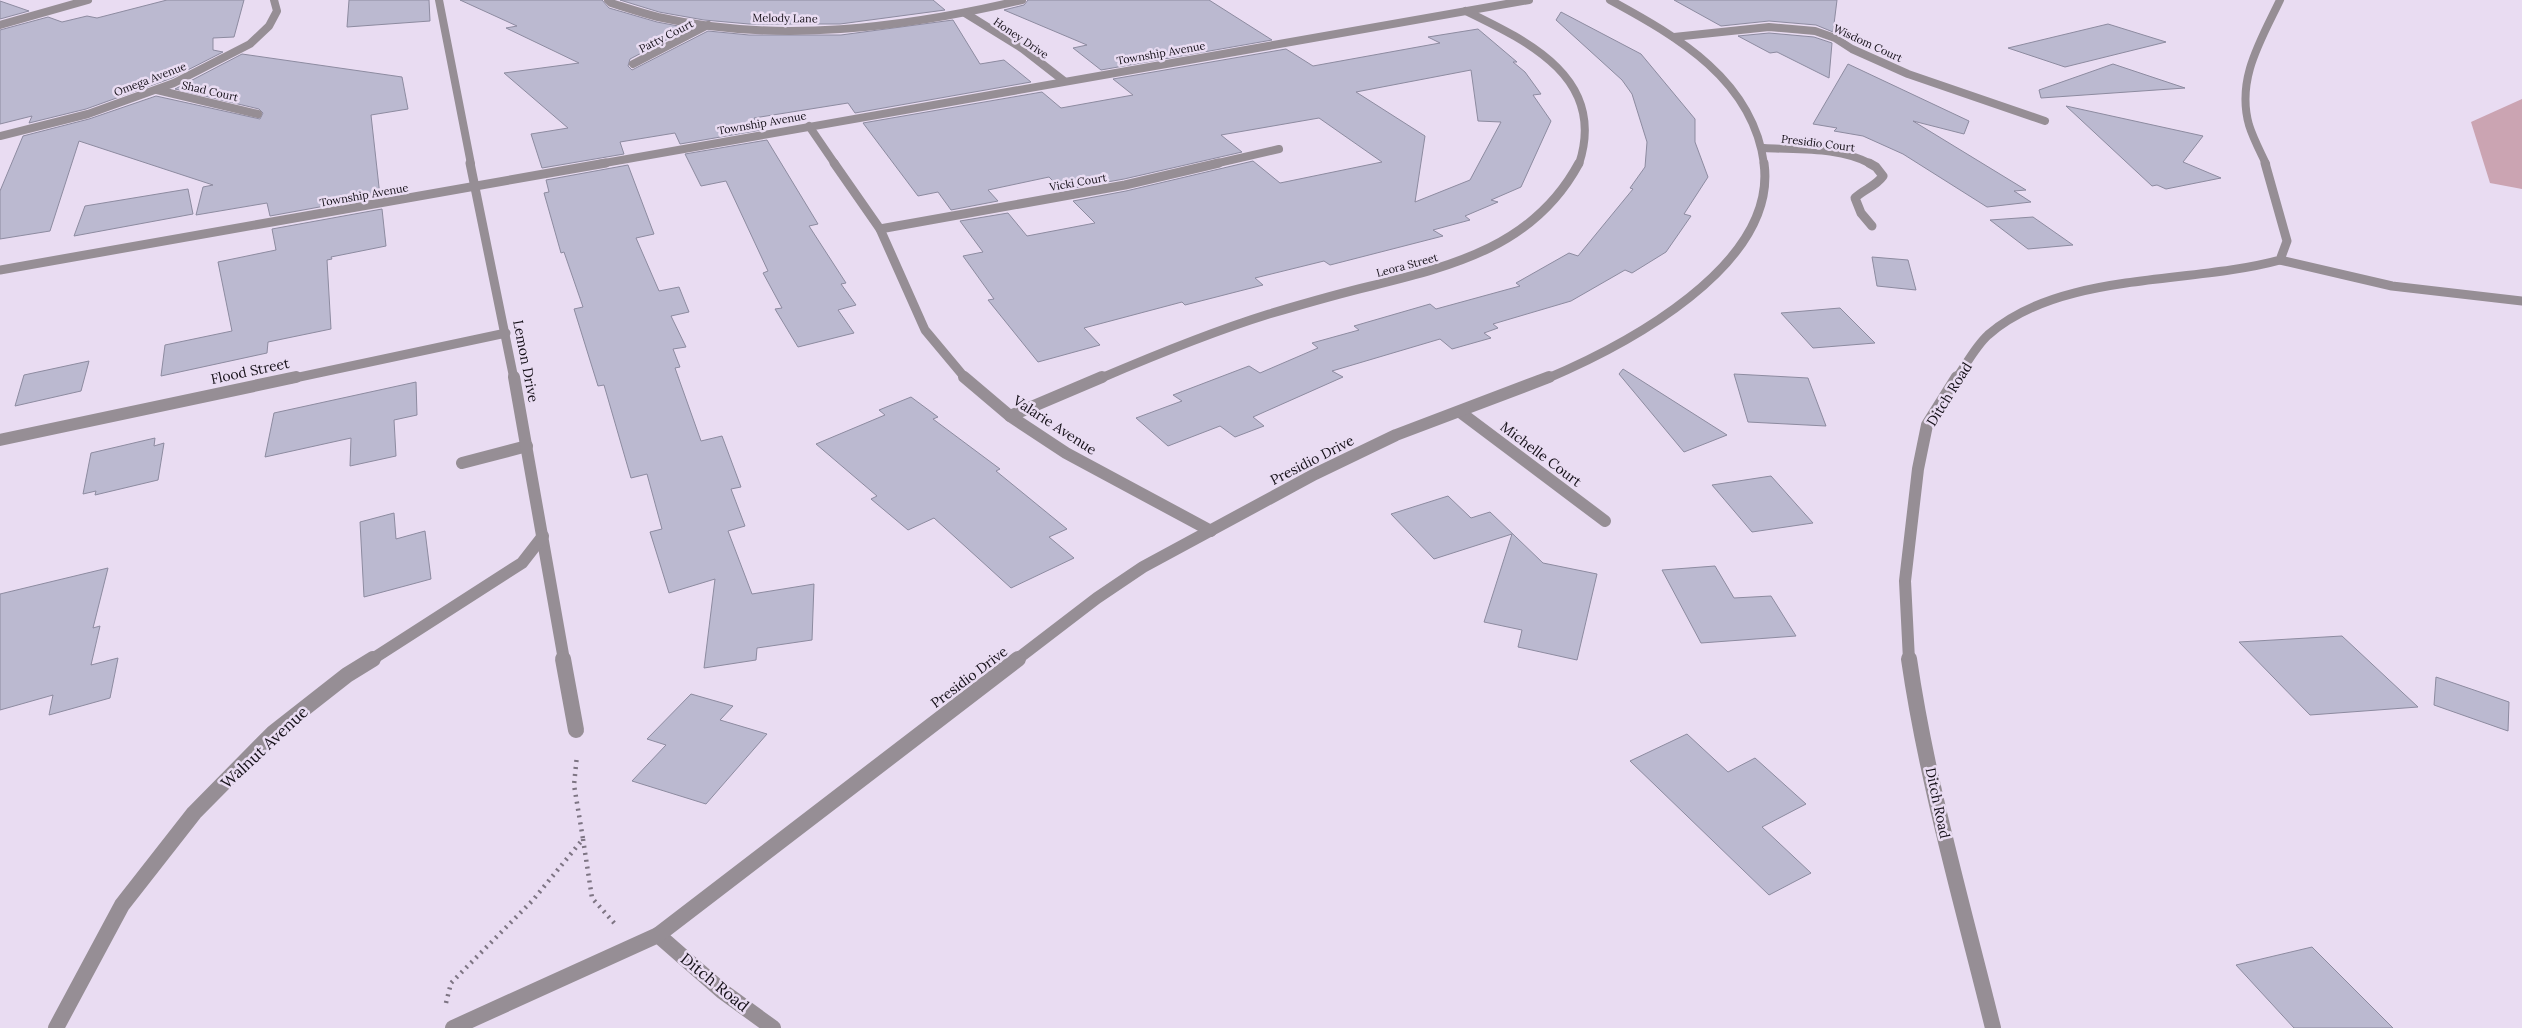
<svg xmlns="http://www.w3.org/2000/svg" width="2522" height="1028" viewBox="0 0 2522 1028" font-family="Lora,serif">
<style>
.green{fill:#cba4b2}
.building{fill:#bbb9d0;stroke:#8d8ba0;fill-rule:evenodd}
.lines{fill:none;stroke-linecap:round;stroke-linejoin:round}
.path{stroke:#7d7483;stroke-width:4.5;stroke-dasharray:2 5;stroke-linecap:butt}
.service-far1{stroke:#968e95;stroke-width:9}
.service{stroke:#968e95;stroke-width:12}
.minor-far3{stroke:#968e95;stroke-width:8}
.minor-far2{stroke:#968e95;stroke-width:9}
.minor-far1{stroke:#968e95;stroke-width:12}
.minor{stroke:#968e95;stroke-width:16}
.tertiary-far1{stroke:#968e95;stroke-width:12}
.tertiary{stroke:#968e95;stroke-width:16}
.labels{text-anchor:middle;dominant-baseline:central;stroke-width:5;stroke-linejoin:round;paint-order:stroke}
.far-street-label{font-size:11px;fill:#151018;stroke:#e9dcf2}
.street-label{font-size:14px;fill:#151018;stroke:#e9dcf2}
.near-street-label{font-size:16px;fill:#151018;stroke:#e9dcf2}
</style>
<rect width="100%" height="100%" fill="#e9dcf2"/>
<path class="green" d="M2522 99V189L2490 183 2471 122Z"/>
<g class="building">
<path d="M167 0H244L234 37 213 38V50L223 52 172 78 86 109 29 123 32 116 0 124V30L48 17 62 22 87 16 97 18Z"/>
<path d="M349 0H429L430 21 347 27Z"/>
<path d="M460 0H602L609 8 657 22 689 28 630 59 628 66 632 70 708 31 749 35H841L953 20 980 64 1004 60 1031 82 855 113 848 103 754 118 761 130 680 144 675 133 620 142 624 154 542 168 531 134 568 128 504 73 579 63 506 28 517 26Z"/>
<path d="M620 0H933L945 10 840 24H749L704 20 659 12Z"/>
<path d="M1028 0H1209L1272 40 1101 70 1073 48 1087 45 1004 10 1024 5Z"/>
<path d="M1674 0H1837L1833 32 1816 25 1769 21 1721 26Z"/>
<path d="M0 1 29 11 0 19Z"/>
<path d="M1561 12 1641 54 1695 119V142L1708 177 1684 214 1691 216 1666 252 1632 273 1625 270 1571 301 1493 324 1498 328 1484 333 1491 338 1452 349 1440 339 1332 371 1343 377 1253 417 1264 426 1235 437 1220 426 1168 446 1136 418 1182 401 1173 395 1249 366 1260 373 1318 348 1312 343 1359 330 1354 326 1430 304 1436 309 1520 286 1516 283 1569 253 1578 256 1633 189 1630 188 1645 167 1647 142 1632 94 1622 80 1556 20Z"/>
<path d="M2108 24 2166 42 2065 67 2008 48Z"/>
<path d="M1478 29 1517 62H1513L1525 72 1541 94 1533 95 1551 121 1521 187 1491 200 1498 202 1465 216 1470 220 1433 230 1443 236 1330 265 1324 261 1255 278 1263 285 1185 305 1182 302 1084 328 1100 345 1038 362 988 300 994 299 963 256 983 252 960 221 1008 213 1027 236 1095 223 1073 201 1126 191 1253 161 1280 183 1382 162 1319 118 1221 135 1242 152 1124 179 1062 190 1049 177 988 190 998 201 951 210 938 192 918 196 863 123 1042 92 1061 108 1133 95 1113 79 1286 49 1313 66 1440 43 1428 37ZM1471 70 1478 121 1501 122 1470 180 1415 202 1425 136 1356 92Z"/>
<path d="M1769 33 1814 37 1832 43 1829 78 1777 52 1770 53 1738 36Z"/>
<path d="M242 54 402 77 408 109 371 115 380 196 270 216 267 203 196 215 203 187 213 185 79 141 50 231 0 239V191L23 136 89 119 156 96 260 119 263 113 259 109 175 89Z"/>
<path d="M1848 64 1969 121 1964 134 1913 121 2026 190 2014 191 2031 202 1987 207 1903 154 1863 136 1834 131 1837 128 1813 124Z"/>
<path d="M2113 64 2185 88 2041 98 2039 90Z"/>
<path d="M2066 106 2203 136 2183 162 2221 178 2166 189 2157 185 2152 186Z"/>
<path d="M767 140 818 224 809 226 846 283 841 284 856 305 838 310 854 333 798 347 775 309 782 308 763 273 768 271 726 181 701 186 685 154Z"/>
<path d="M628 165 654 234 636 238 659 291 679 287 689 312 671 316 686 347 673 349 680 367 675 368 701 441 722 436 741 487 731 489 745 526 728 531 752 594 814 584 812 640 757 648 756 660 704 668 715 579 669 593 650 532 662 529 647 474 631 478 604 385 598 386 574 309 583 307 564 252 561 253 544 193 549 192 546 180Z"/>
<path d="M188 189 193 214 74 236 85 206Z"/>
<path d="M382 209 386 246 331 257 332 259 327 260 331 329 268 342 267 353 161 376 165 345 232 331 218 262 276 250 272 229Z"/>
<path d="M2033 217 2073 245 2028 249 1990 220Z"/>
<path d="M1872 257 1908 260 1916 290 1877 286Z"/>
<path d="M1840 308 1875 343 1813 348 1781 313Z"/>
<path d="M89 361 81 391 15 406 24 375Z"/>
<path d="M1623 369 1727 435 1684 452 1619 374Z"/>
<path d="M1734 374 1808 378 1826 426 1748 422Z"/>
<path d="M416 382 417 415 394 420 396 456 350 466 351 438 265 457 274 413Z"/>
<path d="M911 397 938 417 933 419 1000 469 996 471 1067 529 1049 537 1074 558 1011 588 934 518 908 530 871 499 877 496 816 444 885 415 879 410Z"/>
<path d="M155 438 154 446 164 443 158 480 95 495 96 491 83 494 91 453Z"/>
<path d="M1771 476 1813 523 1752 532 1712 485Z"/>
<path d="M1448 496 1471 518 1490 512 1543 563 1597 574 1577 660 1518 647 1522 630 1484 622 1512 534 1434 559 1391 514Z"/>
<path d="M394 513 396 539 425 531 431 579 364 597 360 522Z"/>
<path d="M1715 566 1734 598 1771 596 1796 636 1701 643 1662 570Z"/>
<path d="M108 568 93 628 100 626 91 665 118 658 110 698 49 715 53 695 0 710V594Z"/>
<path d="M2342 636 2418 707 2310 715 2239 642Z"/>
<path d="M2436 677 2509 702 2508 731 2434 705Z"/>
<path d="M691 694 733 706 720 720 767 734 706 804 632 781 666 745 647 739Z"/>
<path d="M1687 734 1728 772 1755 758 1806 804 1762 827 1811 873 1769 895 1630 761Z"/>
<path d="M2312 947 2393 1028H2294L2236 965Z"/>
</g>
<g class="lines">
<g class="path">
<path d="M583 839 592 898 616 925"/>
<path d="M446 1003 451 983 533 900 583 839 574 785 577 755"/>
</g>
<path class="service-far1" d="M2280 260 2392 286 2522 301"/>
<path class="service" d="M462 463 527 446"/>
<g class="minor-far3">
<path d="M439 0 471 164"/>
<path d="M608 0 611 3C627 8 642 13 658 17 778 44 904 28 1022 0"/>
<path d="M1610 0C1678 37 1753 80 1764 164"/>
<path d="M1466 11C1530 42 1607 79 1579 164"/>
<path d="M965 13 1023 49 1064 81"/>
<path d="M0 25 88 0"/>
<path d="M1674 37 1769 27 1815 31 1835 38 1852 49 1908 74 2045 121"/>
<path d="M633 64 708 25"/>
<path d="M157 90 258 114"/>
<path d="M809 126 835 164"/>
<path d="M0 136 88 114 174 83 250 44 269 26 277 11 274 0"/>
<path d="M1764 148C1799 150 1840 147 1871 164"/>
<path d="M599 164 1529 0"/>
<path d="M1214 164 1279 149"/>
<path d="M2266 164C2260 151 2253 138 2249 125 2236 79 2261 40 2280 0"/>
</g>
<g class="minor-far2">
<path d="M470 163 514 379"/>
<path d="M834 163 880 229 925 330 966 379"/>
<path d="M1869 163 1876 167 1883 176C1875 187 1864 189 1855 198L1861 213 1872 226"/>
<path d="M880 229 1125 185 1219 163"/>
<path d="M0 270 606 163"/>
<path d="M290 379 506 333"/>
<path d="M1099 379C1155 355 1211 332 1269 314 1303 304 1337 294 1371 286 1456 265 1535 245 1579 163"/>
<path d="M1546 379C1624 346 1778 266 1764 163"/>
<path d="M1956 379C1966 365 1975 347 1988 335 2061 271 2189 285 2280 260L2287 241 2265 163"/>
</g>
<g class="minor-far1">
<path d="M514 377 564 660"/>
<path d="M964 377 1010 416 1066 453 1211 531"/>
<path d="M1460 412 1605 521"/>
<path d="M1010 416 1102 377"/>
<path d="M0 440 296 377"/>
<path d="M1016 660 1097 598 1143 567 1315 474 1396 435 1549 377"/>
<path d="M1909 660 1905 581 1918 469 1927 425 1957 377"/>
</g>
<g class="minor">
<path d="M563 659 576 730"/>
<path d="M1909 659C1927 783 1963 906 1993 1028"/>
<path d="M658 935 722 991 773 1028"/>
<path d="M453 1028 658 935 1018 659"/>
</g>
<path class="tertiary-far1" d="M371 660 522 563 543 536"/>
<path class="tertiary" d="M56 1028 122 905 194 813 273 733 347 675 373 659"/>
</g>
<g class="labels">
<g class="far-street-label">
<text transform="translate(785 18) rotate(1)">Melody Lane</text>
<text transform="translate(666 36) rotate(-27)">Patty Court</text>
<text transform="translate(1021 38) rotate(34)">Honey Drive</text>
<text transform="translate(1868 43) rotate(25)">Wisdom Court</text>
<text transform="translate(1161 53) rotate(-10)">Township Avenue</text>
<text transform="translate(150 79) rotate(-21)">Omega Avenue</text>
<text transform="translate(210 91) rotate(13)">Shad Court</text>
<text transform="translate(762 123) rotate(-10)">Township Avenue</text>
<text transform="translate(1818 143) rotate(7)">Presidio Court</text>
<text transform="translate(1078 182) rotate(-10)">Vicki Court</text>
<text transform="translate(364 195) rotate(-10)">Township Avenue</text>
<text transform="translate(1407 265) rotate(-15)">Leora Street</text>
</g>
<g class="street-label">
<text transform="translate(526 361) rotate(79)">Lemon Drive</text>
<text transform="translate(250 371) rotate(-12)">Flood Street</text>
<text transform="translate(1949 394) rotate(-58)">Ditch Road</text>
<text transform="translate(1055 425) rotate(33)">Valarie Avenue</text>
<text transform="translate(1541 454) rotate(37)">Michelle Court</text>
<text transform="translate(1312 460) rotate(-27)">Presidio Drive</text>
<text transform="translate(969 677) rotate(-37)">Presidio Drive</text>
<text transform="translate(1938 803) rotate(78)">Ditch Road</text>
</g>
<g class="near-street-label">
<text transform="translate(264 747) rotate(-43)">Walnut Avenue</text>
<text transform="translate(715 982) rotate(39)">Ditch Road</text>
</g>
</g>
</svg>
